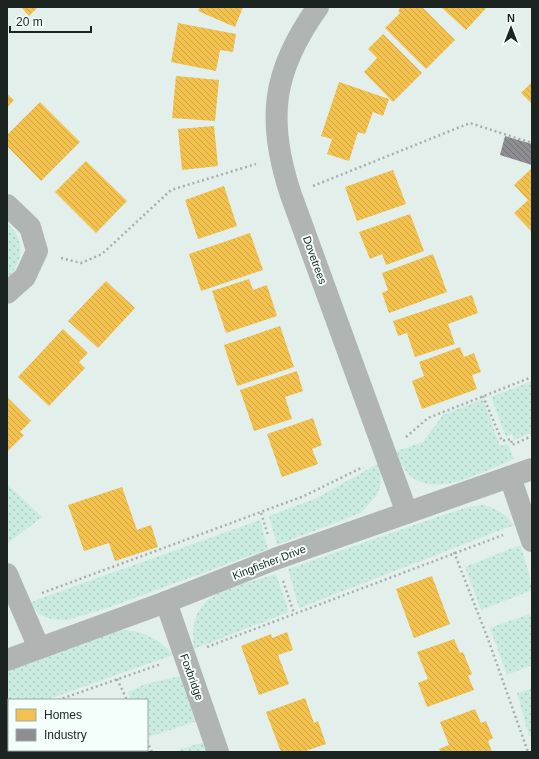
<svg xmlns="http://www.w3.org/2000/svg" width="539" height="759" viewBox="0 0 539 759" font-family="Helvetica,sans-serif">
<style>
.grass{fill:url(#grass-dots)}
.homes{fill:url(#homes-back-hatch)}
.industry{fill:url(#industry-back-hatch)}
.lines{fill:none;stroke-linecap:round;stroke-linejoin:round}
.path{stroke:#a9aead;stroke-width:2.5;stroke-dasharray:2 3;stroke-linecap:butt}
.minor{stroke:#b0b4b3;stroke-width:22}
.labels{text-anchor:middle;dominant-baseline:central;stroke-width:4;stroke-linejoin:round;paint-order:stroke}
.street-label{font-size:11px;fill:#1b2421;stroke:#f4fefb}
</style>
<defs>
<pattern id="grass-dots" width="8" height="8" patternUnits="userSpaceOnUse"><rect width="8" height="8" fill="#caebe0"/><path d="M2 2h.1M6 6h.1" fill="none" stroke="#adc9c0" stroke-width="1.8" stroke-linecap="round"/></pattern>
<pattern id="homes-back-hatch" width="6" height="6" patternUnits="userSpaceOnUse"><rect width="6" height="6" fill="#f2c14e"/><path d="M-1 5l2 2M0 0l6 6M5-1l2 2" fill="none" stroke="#cfa644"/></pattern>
<pattern id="industry-back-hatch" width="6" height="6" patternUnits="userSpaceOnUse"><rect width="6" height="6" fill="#8d8d92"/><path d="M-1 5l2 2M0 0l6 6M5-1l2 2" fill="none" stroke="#727377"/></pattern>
</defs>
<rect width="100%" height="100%" fill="#e2efeb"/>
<g class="grass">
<path d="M7 223C26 240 24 261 7 279Z"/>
<path d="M532 381V433L514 440 512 434 506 437 491 397Z"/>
<path d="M483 399 500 446 508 444 514 459C477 474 412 512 397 451L423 442 443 415Z"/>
<path d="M379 463 382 471 380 487 376 496 361 513 277 545 269 516 317 498Z"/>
<path d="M7 484 42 517 8 543 7 541Z"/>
<path d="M483 505C496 508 506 514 514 525L299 608 288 569 446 514 469 507Z"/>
<path d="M260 520 268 549 107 608 67 620 51 619 40 615 30 604 36 600Z"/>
<path d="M520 545 528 570 532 590 481 610 465 567Z"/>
<path d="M276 574 289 612 194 649C186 590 232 588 276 574Z"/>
<path d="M532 613V665L507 675 490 628Z"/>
<path d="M120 630C140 630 160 638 173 655L46 700H9V714H7V671Z"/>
<path d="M181 676 197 721 149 737 147 733V700H131L128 692 146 684Z"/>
<path d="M532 689V736H529L517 693Z"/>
<path d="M201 743H206L209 752H173Z"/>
</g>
<g class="homes">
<path d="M21 7H38L29 16Z"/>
<path d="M200 7H243L235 27 198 11Z"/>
<path d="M401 7H422L455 40 426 69 385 28 400 13 398 11Z"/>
<path d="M441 7H487L466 30Z"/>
<path d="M178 23 236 34 233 52 220 50 216 71 171 62Z"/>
<path d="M383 34 422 73 393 102 364 72 377 58 368 49Z"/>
<path d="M176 76 219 80 215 121 172 118Z"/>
<path d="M339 82 389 99 383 116 373 112 365 134 358 132 349 161 327 154 332 139 321 136Z"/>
<path d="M532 82V104L521 93Z"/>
<path d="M7 94 14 100 7 108Z"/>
<path d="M40 102 80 142 41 181 7 146V135Z"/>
<path d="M214 126 218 166 182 170 178 129Z"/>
<path d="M86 161 127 201 96 233 55 192Z"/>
<path d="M532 168V232L514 213 528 200 514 185Z"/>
<path d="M393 170 406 204 357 221 345 187Z"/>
<path d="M224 186 237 226 198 239 185 200Z"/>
<path d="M410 214 424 251 386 265 382 254 370 259 359 232Z"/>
<path d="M250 233 263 270 201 291 189 254Z"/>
<path d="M433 254 447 292 389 313 382 293 388 290 382 273Z"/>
<path d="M249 279 253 290 267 285 277 316 226 333 212 291Z"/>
<path d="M106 281 135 308 98 348 68 321Z"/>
<path d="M472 295 478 313 448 324 455 344 415 357 407 333 398 336 393 321Z"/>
<path d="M280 326 294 367 237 386 224 345Z"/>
<path d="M63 329 88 353 79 362 85 368 49 406 18 377Z"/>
<path d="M460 347 464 357 474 353 481 372 472 375 477 389 422 409 412 381 424 376 419 362Z"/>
<path d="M297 371 303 391 285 397 292 419 254 431 240 390Z"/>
<path d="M7 397 31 421 20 432 24 435 7 452Z"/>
<path d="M313 418 322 445 312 449 318 464 282 477 267 434Z"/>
<path d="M122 487 137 530 151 525 158 547 115 561 109 543 84 551 68 505Z"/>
<path d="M432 576 450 624 414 638 396 589Z"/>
<path d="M287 632 293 650 278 655 289 684 259 695 241 646 271 634 272 638Z"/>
<path d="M454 639 460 653 463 652 472 674 468 676 474 690 427 707 418 683 428 679 417 652Z"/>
<path d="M305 698 314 723 318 721 326 744 303 752H281L266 712Z"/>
<path d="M475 709 481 723 486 721 493 738 488 741 492 752H441L439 749 449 745 440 722Z"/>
<path d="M45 750H84L85 752H46Z"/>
</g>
<path class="industry" d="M505 136 532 144V165L500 155Z"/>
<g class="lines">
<g class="path">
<path d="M313 186 470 123 532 143"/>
<path d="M61 258 81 263 102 254 171 190 256 164"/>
<path d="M483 396 502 441 511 439 512 445 532 436"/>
<path d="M406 437 428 418 532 377"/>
<path d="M261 513 268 535"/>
<path d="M454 552 488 639 528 752"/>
<path d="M283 581 294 613"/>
<path d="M42 593 304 496 363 467"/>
<path d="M207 647 503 535"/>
<path d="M117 679 127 700"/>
<path d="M58 700 161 664"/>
<path d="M7 718 9 717"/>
<path d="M147 741 152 752"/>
</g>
<g class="minor">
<path d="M318 7C272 71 266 120 291 195L407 513"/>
<path d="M7 205 30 227 37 251 25 277 7 293"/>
<path d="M510 477 532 541"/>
<path d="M7 574 39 648"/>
<path d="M166 602 218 752"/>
<path d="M7 660 166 602 275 559 532 469"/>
</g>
</g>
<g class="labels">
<g class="street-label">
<text transform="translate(315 260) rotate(70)">Dovetrees</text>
<text transform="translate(269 562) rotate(-21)">Kingfisher Drive</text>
<text transform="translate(192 677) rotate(70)">Foxbridge</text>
</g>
</g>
<rect width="539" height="759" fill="none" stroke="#1b2421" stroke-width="16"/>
<rect x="8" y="699" width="140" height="52" fill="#f4fefb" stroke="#9da7a4"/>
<rect x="16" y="709" width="20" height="12" fill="#f2c14e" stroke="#9da7a4"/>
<text x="44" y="719" font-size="12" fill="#1b2421">Homes</text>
<rect x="16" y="729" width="20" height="12" fill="#8d8d92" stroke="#9da7a4"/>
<text x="44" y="739" font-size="12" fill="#1b2421">Industry</text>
<g transform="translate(511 28)" stroke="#f4fefb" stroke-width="3" paint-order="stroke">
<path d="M0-3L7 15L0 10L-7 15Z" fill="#1b2421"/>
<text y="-6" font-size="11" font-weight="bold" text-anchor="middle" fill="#1b2421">N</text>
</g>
<path d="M10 26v6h81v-6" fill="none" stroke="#1b2421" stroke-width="2"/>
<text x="16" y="26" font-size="12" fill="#1b2421" stroke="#f4fefb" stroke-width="3" paint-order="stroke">20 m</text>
</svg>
